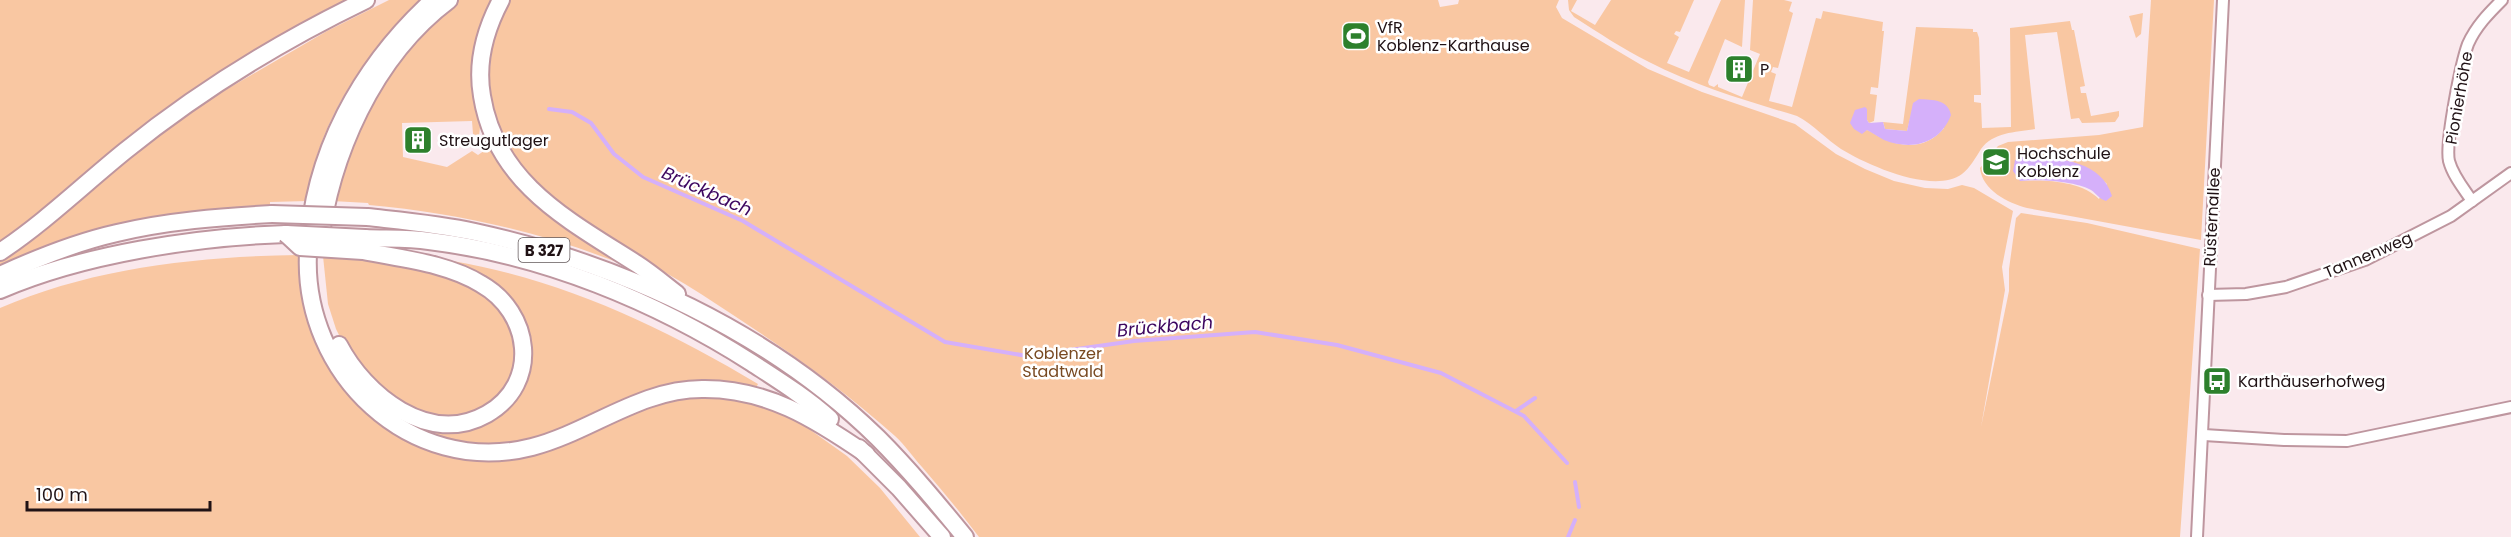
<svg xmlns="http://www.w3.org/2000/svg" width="2511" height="537" viewBox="0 0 2511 537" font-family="Poppins,sans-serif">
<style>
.green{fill:#f9c7a2;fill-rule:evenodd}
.water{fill:#d5b0fa}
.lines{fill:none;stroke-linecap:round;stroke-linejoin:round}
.stream{stroke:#d5b0fa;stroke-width:4}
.minor-casing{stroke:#be969f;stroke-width:14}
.trunk-casing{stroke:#be969f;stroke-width:20}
.minor{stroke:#fff;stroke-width:10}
.trunk{stroke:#fff;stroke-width:16}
.trunk-bridge-casing{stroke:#be969f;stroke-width:20;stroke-linecap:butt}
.trunk-bridge{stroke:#fff;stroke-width:16}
.labels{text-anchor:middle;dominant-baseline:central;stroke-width:5;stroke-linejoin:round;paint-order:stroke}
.shield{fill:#fff;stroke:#63595b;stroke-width:1.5}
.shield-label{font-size:15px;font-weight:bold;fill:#201215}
.poi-label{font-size:16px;fill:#201215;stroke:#fff;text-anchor:start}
.street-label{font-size:16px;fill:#201215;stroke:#fff}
.park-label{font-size:16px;fill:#784921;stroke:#fff}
.water-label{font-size:18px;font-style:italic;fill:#3d065f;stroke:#fff}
</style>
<rect width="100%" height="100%" fill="#fae9ed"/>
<g class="green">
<path d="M0 0H358L76 185 73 182 37 215 0 242Z"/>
<path d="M389 0H421C377 42 341 89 320 147 313 164 311 183 308 201L270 202V205L181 214 0 266V261L44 232 76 200 132 154 198 106 327 31Z"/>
<path d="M456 0H495L479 136 473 134 472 121 402 123 403 157 447 167 472 151 478 155 491 146 629 267C546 233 458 213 369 205L368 203 332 201 370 101 412 43Z"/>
<path d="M508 0H1438L1440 7 1458 4 1459 0H1559L1556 7 1562 18 1648 69 1702 92 1795 124 1836 154 1865 169 1894 181 1925 188 1948 189 1962 185 1974 188 2013 211 2002 267 2005 290 1981 427 2009 291V269L2016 218 2021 213 2087 223 2200 249 2180 537H979C961 513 942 490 922 467 913 457 905 445 895 436 835 382 769 338 701 294 641 256 562 220 517 163 480 116 484 52 508 0Z"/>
<path d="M1568 0H1577L1571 11 1595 25 1611 0H1694L1680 32 1676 31 1674 34 1679 37 1667 63 1689 72 1721 0H1745L1742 47 1725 39 1708 82 1709 85 1714 87 1718 84V87L1742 97 1760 54 1750 50 1753 0H1784L1792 2 1789 11 1793 13 1778 68 1773 67 1771 72 1776 74 1769 101 1792 107 1816 18 1821 19 1823 11 1883 22 1882 31H1884L1878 88 1871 87 1870 94 1877 95 1874 121 1869 123 1867 120V109L1864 131 1867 130C1873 132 1878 137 1884 139 1906 149 1929 147 1944 128L1914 103 1907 131 1885 129 1883 122 1903 124 1916 27 1973 29V32H1977L1979 38 1981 95H1974V102L1981 103 1982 128 2011 127 2010 28 2070 21 2072 30H2074L2085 86 2080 87 2081 93H2086L2091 116 2119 111V116L2115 122 2082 123 2079 118 2071 119 2057 32 2025 35 2035 129C2016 132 1993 132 1981 149 1976 157 1970 168 1962 174 1934 195 1867 165 1841 149 1826 139 1814 125 1797 116 1747 101 1696 86 1649 62 1623 49 1599 33 1574 17L1569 10Z"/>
<path d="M2151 0H2214L2201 240 2027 208C2008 203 1982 190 1980 168L1998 146 2008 142 2099 135 2143 127ZM2025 156H2049L2093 172 2107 184 2099 199C2082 181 2044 179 2020 181Z"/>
<path d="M2143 13 2141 34 2136 38 2129 16Z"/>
<path d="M298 255 304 306 314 335 338 381 350 396 363 408 474 457 641 407 703 394 770 406 795 419 847 456 880 488 920 537H0V308C91 268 200 256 298 255Z"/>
<path d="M323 256 356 258 418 266 486 291 515 329 514 376 492 405 456 418 421 415 386 396 346 349 336 329 328 304Z"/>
<path d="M453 261C563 280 663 327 758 384L754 392 728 386 579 424 507 447 437 440 394 413 424 425 504 407 527 332 451 263Z"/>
</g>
<g class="water">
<path d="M1919 99C1933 100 1948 99 1951 115 1940 144 1912 151 1884 140 1878 137 1873 133 1867 130L1862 134 1854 129 1850 123 1855 110 1865 107 1867 109V120L1869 123 1883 122 1885 129 1907 131 1913 103Z"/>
<path d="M2025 156C2056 158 2101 159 2112 196L2106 201C2099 199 2097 194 2091 190 2075 181 2038 179 2020 181L2013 171 2015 160Z"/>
</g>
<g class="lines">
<g class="stream">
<path d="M549 109 572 112 591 123 614 154 643 177 743 221 945 342 1027 356 1134 341 1255 332 1337 345 1441 373 1524 416 1567 463"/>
<path d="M1516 411 1535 398"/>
<path d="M1575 482 1579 507"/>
<path d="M1568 537 1575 520"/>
</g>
<g class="minor-casing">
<g id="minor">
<path d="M2472 201C2464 189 2453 176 2449 161 2445 143 2461 63 2468 44 2476 26 2489 13 2502 0"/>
<path d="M2208 295 2246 294 2286 287 2365 260 2451 216 2511 173"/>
<path d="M2204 435 2284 440 2347 441 2511 407"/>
<path d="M2197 537 2223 0"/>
</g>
</g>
<g class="trunk-casing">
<g id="trunk">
<path d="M433 0C361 66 312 154 308 253 302 373 410 478 532 447 590 432 640 389 702 389 766 388 815 419 866 454"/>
<path d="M501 0C485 30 476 62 482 96 496 184 570 221 637 264 651 273 664 284 677 294"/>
<path d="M367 217C403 221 439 224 475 232 621 264 770 332 878 438 909 469 937 503 965 537"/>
<path d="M365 238C386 239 408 238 429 241 543 255 655 301 752 363 778 380 807 398 830 419"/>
<path d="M319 248C330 156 373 57 449 0"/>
<path d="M0 252C45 222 83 185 125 151 198 92 281 41 366 0"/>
<path d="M0 275C37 258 77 242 117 233 167 221 220 217 272 214"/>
<path d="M0 290C83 254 196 237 286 234"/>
<path d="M339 345C365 395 429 447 487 414 541 383 531 312 481 284 447 263 402 259 363 251"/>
<path d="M859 448 899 488 942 537"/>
</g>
</g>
<use href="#minor" class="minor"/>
<use href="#trunk" class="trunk"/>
<g class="trunk-bridge-casing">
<g id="trunk-bridge">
<path d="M272 214 367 217"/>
<path d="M286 234 300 247 363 251"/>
<path d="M286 234 365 238"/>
</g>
</g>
<use href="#trunk-bridge" class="trunk-bridge"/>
</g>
<defs>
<g id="stadium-square" transform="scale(1.5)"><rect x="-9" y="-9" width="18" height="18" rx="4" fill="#2d802c" stroke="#fff"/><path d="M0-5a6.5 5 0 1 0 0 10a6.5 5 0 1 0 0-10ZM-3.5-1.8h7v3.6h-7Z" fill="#fff"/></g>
<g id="building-square" transform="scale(1.5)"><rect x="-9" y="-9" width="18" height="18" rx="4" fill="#2d802c" stroke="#fff"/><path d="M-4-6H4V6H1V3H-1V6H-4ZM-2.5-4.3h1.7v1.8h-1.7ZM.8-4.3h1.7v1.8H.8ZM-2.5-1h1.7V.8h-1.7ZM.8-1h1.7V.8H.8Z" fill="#fff"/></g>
<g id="university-square" transform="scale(1.5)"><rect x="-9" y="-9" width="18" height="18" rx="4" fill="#2d802c" stroke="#fff"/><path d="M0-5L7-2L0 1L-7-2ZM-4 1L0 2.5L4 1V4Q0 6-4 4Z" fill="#fff"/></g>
<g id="bus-square" transform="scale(1.5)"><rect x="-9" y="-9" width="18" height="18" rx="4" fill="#2d802c" stroke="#fff"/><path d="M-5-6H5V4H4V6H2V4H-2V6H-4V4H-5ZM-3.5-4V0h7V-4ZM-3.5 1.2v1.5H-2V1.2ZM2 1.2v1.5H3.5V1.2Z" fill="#fff"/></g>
</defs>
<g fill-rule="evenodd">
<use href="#stadium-square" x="1356" y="36"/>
<use href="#building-square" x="1739" y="69"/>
<use href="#building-square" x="418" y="140"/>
<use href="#university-square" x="1996" y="162"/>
<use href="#bus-square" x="2217" y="381"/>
</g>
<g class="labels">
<rect class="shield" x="518.5" y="238" width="51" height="24" rx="4.5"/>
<g class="shield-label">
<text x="544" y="250">B 327</text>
</g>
<g class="poi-label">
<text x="1377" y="27">VfR<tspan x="1377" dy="18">Koblenz-Karthause</tspan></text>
<text x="1760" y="69">P</text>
<text x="439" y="140">Streugutlager</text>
<text x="2017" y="153">Hochschule<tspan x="2017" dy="18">Koblenz</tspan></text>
<text x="2238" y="381">Karthäuserhofweg</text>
</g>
<g class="street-label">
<text transform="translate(2459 98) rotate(-80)">Pionierhöhe</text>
<text transform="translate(2212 217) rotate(-87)">Rüsternallee</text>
<text transform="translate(2368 255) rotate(-23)">Tannenweg</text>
</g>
<g class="park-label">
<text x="1063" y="353">Koblenzer<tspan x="1063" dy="18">Stadtwald</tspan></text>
</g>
<g class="water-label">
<text transform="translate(707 191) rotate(24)">Brückbach</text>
<text transform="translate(1165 326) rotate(-5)">Brückbach</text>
</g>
</g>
<path d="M27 501v9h183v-9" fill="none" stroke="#201215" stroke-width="3"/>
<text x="36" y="501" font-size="18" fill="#201215" stroke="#ffffff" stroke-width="4.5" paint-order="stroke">100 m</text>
</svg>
